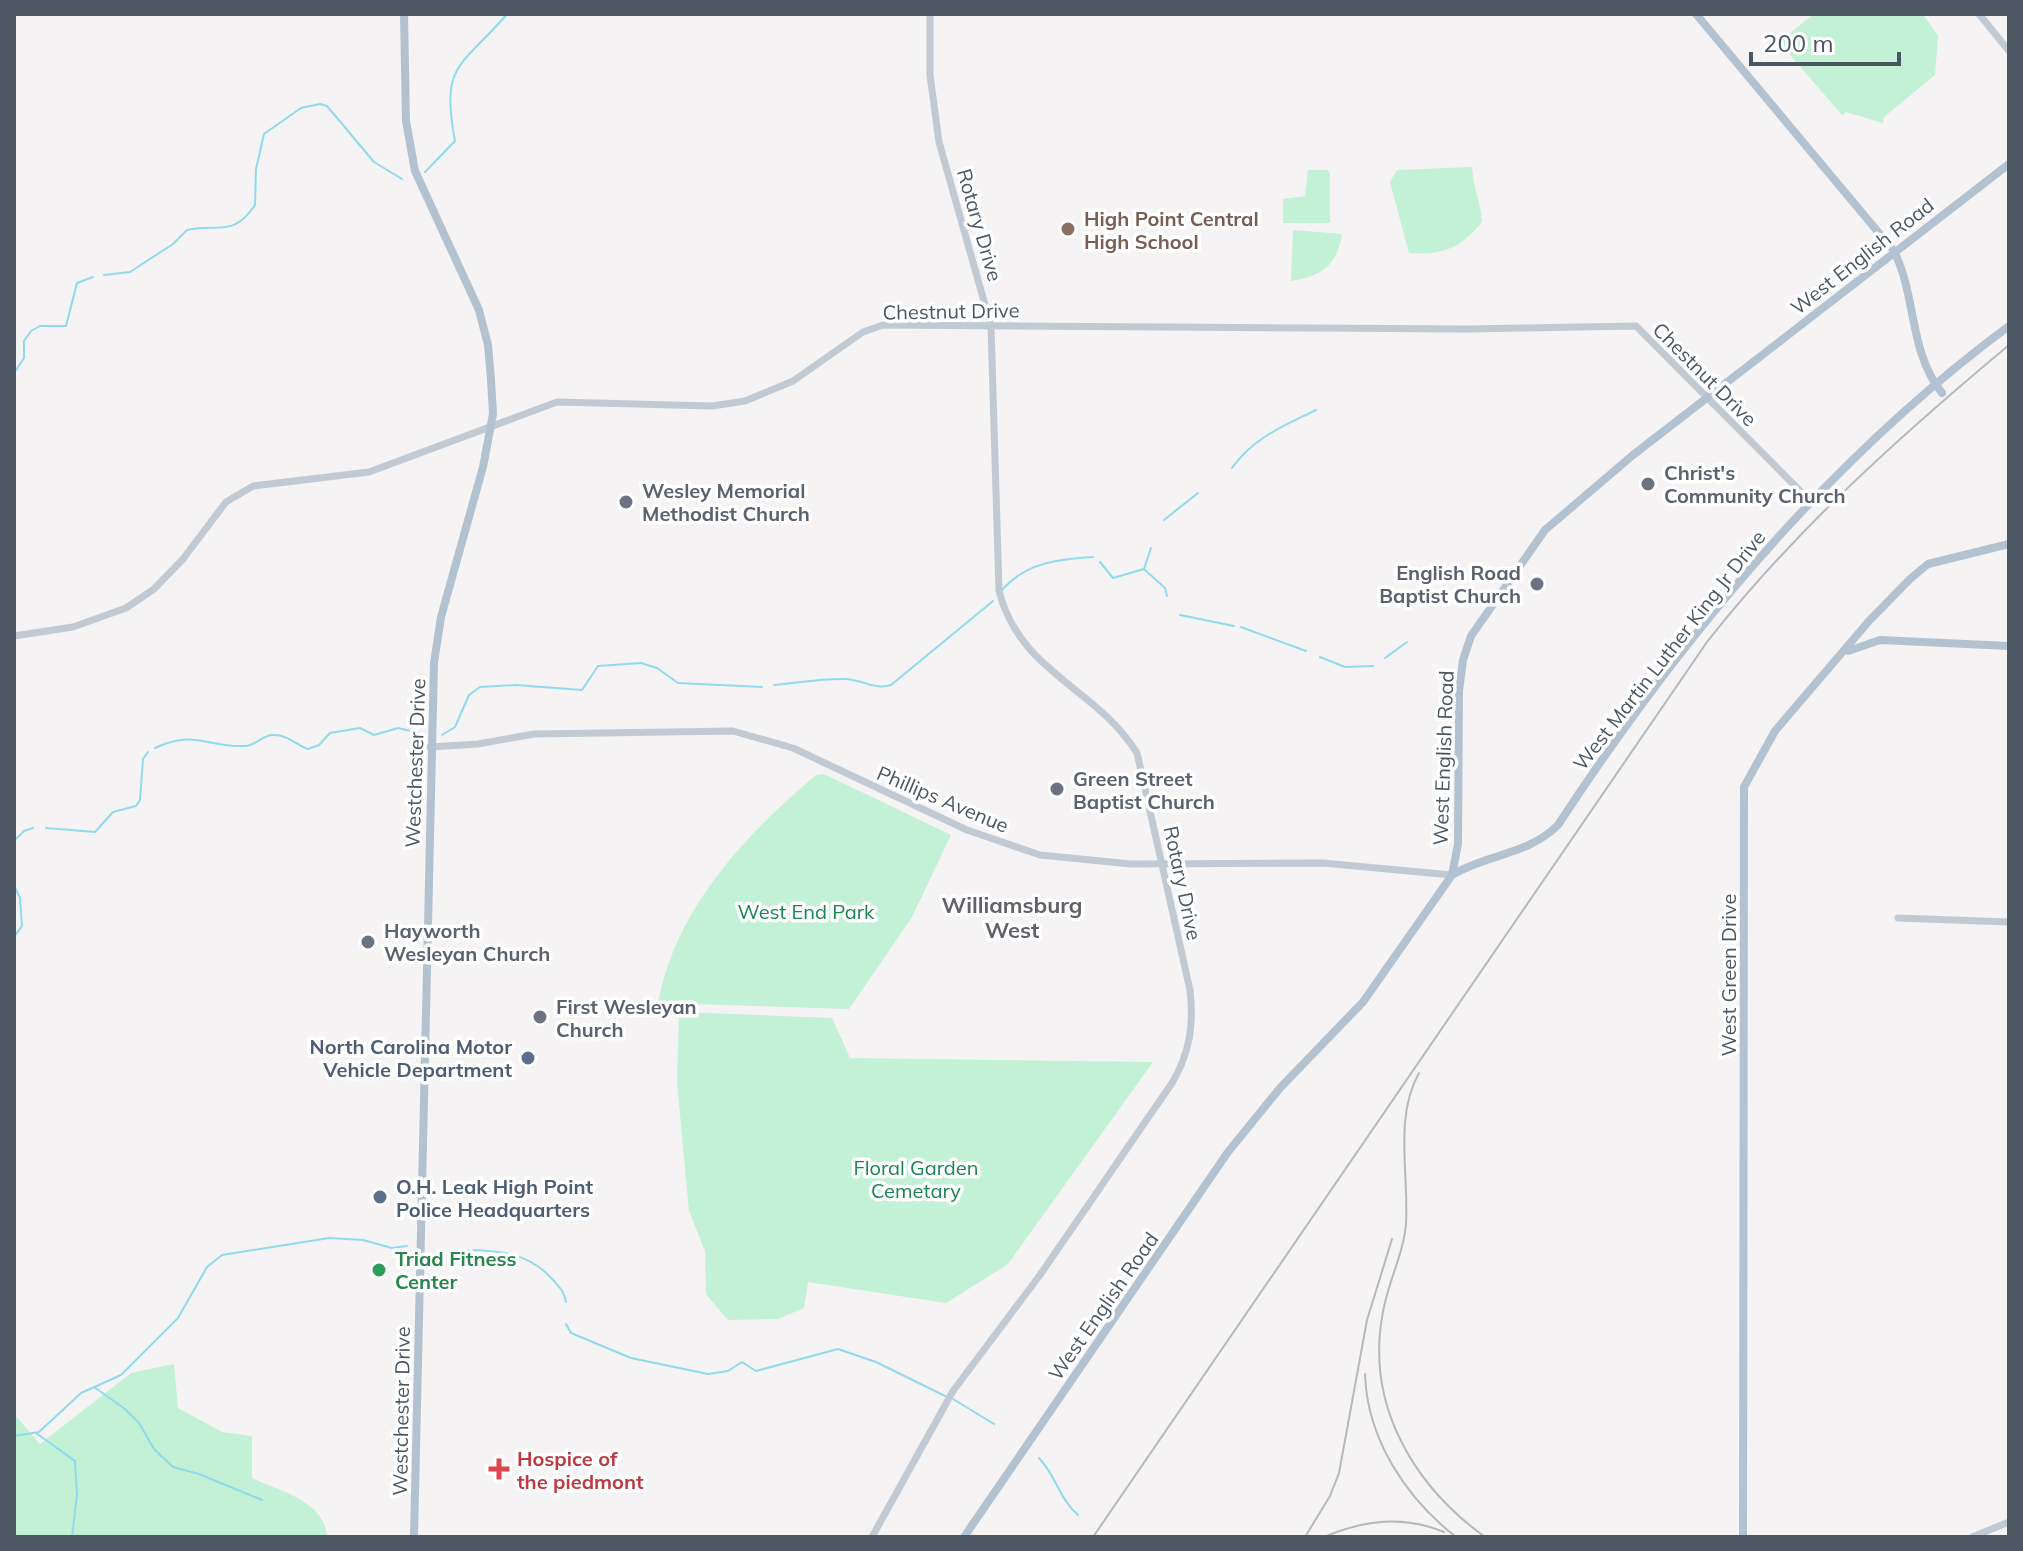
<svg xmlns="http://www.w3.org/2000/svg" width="2023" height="1551" viewBox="0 0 2023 1551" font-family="Mulish,sans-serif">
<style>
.green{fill:#c3f1d5}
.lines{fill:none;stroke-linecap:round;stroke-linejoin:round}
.stream{stroke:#90daee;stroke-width:2}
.minor{stroke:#c1cad2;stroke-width:7}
.major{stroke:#b3c2d1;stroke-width:8}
.rail{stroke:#b5b8bd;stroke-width:2}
.education-dot{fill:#8d6e63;stroke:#fff;stroke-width:3}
.worship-dot{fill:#6b7280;stroke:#fff;stroke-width:3}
.service-dot{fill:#5c6f8a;stroke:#fff;stroke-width:3}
.leisure-dot{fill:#2e9e5b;stroke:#fff;stroke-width:3}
.health-dot{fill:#e0444e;stroke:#fff;stroke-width:3}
.labels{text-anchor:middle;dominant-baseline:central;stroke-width:7;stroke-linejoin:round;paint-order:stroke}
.education-label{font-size:20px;font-weight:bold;fill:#785e54;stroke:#fff;text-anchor:start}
.street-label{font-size:20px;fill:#4a5661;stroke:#fff}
.worship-label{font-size:20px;font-weight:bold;fill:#5b616d;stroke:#fff;text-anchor:start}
.park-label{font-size:20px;fill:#17864f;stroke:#fff}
.service-label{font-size:20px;font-weight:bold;fill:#4e5e75;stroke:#fff;text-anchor:end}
.leisure-label{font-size:20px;font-weight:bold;fill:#27864d;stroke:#fff;text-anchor:start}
.health-label{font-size:20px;font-weight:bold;fill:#be3a42;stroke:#fff;text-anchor:start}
.neighbourhood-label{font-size:22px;font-weight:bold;fill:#5f6368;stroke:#fff}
</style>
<rect width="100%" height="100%" fill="#f5f3f3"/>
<g class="green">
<path d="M1814 14H1923L1938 36 1935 75 1884 117 1883 123 1846 112 1842 115 1779 42Z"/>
<path d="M1472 167C1473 188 1481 202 1482 222 1461 248 1442 256 1409 253L1390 182 1397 170Z"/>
<path d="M1308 170H1327L1330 173V223H1283V199L1305 196Z"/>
<path d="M1293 230 1342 234C1337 265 1322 276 1291 281Z"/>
<path d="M824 774 951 835 912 917 849 1009 658 1003C675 909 746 834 816 775Z"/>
<path d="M679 1012 832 1018 850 1058 1153 1062 1008 1264 946 1303 808 1282 804 1308 778 1319 728 1320 706 1294 705 1251 689 1211 677 1082Z"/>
<path d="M174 1364 178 1408 222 1432 252 1436V1478C280 1491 325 1501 327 1537H14V1414L40 1444 131 1373Z"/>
</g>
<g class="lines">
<g class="stream">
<path d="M425 172 455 141C440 63 461 68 507 14"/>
<path d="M104 275 130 272 173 244 187 230C218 223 233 238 255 205L256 169 264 134 301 108 320 104 327 106 374 162 402 179"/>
<path d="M14 373 24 358V341L31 331 40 326H66L77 283 93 277"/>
<path d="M1232 468C1254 437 1284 426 1316 410"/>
<path d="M1164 520 1198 493"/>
<path d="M1100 562 1113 578 1144 569 1151 548"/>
<path d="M1145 570 1165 588 1167 596"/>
<path d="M1002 590C1025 563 1058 559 1093 557"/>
<path d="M1180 615 1234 626"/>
<path d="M1241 627 1306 651"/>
<path d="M1320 657 1345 667 1373 666"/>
<path d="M1385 658 1407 642"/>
<path d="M774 685C798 683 822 678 846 679 863 680 874 690 891 685L993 601"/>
<path d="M442 735 455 727 469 695 480 687 516 685 582 690 598 666 641 663 657 668 678 683 762 687"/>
<path d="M155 748C196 729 207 748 246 746 257 745 263 734 274 735 288 735 296 745 308 749L319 745 330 733 360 728 374 735 398 728 419 733"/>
<path d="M46 828 95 832 113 812 136 806 140 800 143 759 148 752"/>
<path d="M14 841 24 831 33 828"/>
<path d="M14 885 20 898 22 926 14 937"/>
<path d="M464 1250C499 1250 530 1253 553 1280 560 1288 564 1291 566 1302"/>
<path d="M566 1324 571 1333 631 1358 708 1374 728 1371 742 1362 756 1371 838 1349 876 1362 945 1396"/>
<path d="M94 1387 125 1409 139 1423 154 1449 173 1467 199 1474 262 1500"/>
<path d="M953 1399 994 1424"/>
<path d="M36 1433 75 1461 77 1495 72 1537"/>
<path d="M14 1436 39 1432 81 1393 121 1375 178 1318 207 1267 222 1255 329 1238 363 1240 392 1248 407 1246"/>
<path d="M1039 1458C1057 1477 1058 1497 1078 1515"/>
</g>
<g class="minor">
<path d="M1979 14 2009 51"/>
<path d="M14 636 73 627 126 608 154 589 183 559 226 502 253 486 369 472 557 402 712 406 745 401 793 381 863 332 883 325 1465 329 1636 326 1810 501"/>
<path d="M430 747 478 744 534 734 733 731 793 748 967 830 1040 855 1131 864 1323 863 1452 875"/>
<path d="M1898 918 2009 922"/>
<path d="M872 1537 953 1391 1040 1275 1172 1083C1190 1053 1194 1024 1190 990L1137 753C1096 687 1020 673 999 591L991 326 939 142 930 75V14"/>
<path d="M1972 1537 2009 1522"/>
</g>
<g class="major">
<path d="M404 14 406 121 415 171 479 310 488 345 491 380 493 414 483 467 441 617 434 663 414 1537"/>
<path d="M1696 14 1894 251C1917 297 1908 350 1942 393"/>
<path d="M1848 651 1880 640 2009 646"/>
<path d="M1452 875C1487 854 1528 855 1558 825 1681 637 1828 460 2009 326"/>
<path d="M964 1537 1228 1152 1280 1088 1363 1002 1452 875 1458 844 1459 691 1463 660 1471 636 1545 530 1633 455 2009 164"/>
<path d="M1743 1537 1744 787 1775 731 1869 621 1910 579 1928 564 2009 544"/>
</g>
<g class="rail">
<path d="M1419 1073C1394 1117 1409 1175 1406 1223 1404 1253 1388 1282 1383 1312 1365 1404 1413 1485 1485 1537"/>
<path d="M1365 1374C1367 1439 1406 1498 1456 1537"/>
<path d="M1093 1537 1707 642C1795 530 1900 436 2009 345"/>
<path d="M1305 1537 1330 1496 1339 1473 1367 1320 1392 1239"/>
<path d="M1324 1537C1364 1520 1403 1515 1444 1532"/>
</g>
</g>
<circle class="education-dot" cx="1068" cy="229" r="8"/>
<g class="worship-dot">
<circle cx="1648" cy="484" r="8"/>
<circle cx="626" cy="502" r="8"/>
<circle cx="1537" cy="584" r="8"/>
<circle cx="1057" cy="789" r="8"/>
<circle cx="368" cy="942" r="8"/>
<circle cx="540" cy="1017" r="8"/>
</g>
<g class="service-dot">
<circle cx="528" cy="1058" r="8"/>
<circle cx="380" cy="1197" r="8"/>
</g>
<circle class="leisure-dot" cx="379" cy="1270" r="8"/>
<path class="health-dot" d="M495 1457h8v8h8v8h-8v8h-8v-8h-8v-8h8z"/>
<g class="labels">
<g class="education-label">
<text x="1084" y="218">High Point Central<tspan x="1084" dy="23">High School</tspan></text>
</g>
<g class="street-label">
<text transform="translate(980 225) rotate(74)">Rotary Drive</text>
<text transform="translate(1862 256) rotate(-38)">West English Road</text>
<text transform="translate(951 311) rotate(-1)">Chestnut Drive</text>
<text transform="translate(1705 374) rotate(45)">Chestnut Drive</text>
<text transform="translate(1669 650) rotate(-52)">West Martin Luther King Jr Drive</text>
<text transform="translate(1443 758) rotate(-88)">West English Road</text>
<text transform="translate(415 763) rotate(-88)">Westchester Drive</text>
<text transform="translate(943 799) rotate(23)">Phillips Avenue</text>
<text transform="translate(1183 883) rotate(78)">Rotary Drive</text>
<text transform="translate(1728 975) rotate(-90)">West Green Drive</text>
<text transform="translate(1103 1306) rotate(-55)">West English Road</text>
<text transform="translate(401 1411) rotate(-89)">Westchester Drive</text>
</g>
<g class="worship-label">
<text x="1664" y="472">Christ's<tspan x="1664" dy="23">Community Church</tspan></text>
<text x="642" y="490">Wesley Memorial<tspan x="642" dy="23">Methodist Church</tspan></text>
<text x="1521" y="572" text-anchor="end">English Road<tspan x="1521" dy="23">Baptist Church</tspan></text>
<text x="1073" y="778">Green Street<tspan x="1073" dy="23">Baptist Church</tspan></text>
<text x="384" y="930">Hayworth<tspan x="384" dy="23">Wesleyan Church</tspan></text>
<text x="556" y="1006">First Wesleyan<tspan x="556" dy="23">Church</tspan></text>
</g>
<g class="park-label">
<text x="806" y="911">West End Park</text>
<text x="916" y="1167">Floral Garden<tspan x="916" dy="23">Cemetary</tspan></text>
</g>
<g class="service-label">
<text x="512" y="1046">North Carolina Motor<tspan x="512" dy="23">Vehicle Department</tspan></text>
<text x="396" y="1186" text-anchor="start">O.H. Leak High Point<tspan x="396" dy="23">Police Headquarters</tspan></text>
</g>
<g class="leisure-label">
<text x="395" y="1258">Triad Fitness<tspan x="395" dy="23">Center</tspan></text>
</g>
<g class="health-label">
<text x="517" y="1458">Hospice of<tspan x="517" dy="23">the piedmont</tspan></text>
</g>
<g class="neighbourhood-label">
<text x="1012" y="905">Williamsburg<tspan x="1012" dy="25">West</tspan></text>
</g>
</g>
<rect width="2023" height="1551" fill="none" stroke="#4a5661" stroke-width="32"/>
<path d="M1751 52v12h148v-12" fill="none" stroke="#4a5661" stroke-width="4"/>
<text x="1763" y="52" font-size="24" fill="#4a5661" stroke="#ffffff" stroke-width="6" paint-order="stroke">200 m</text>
</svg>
